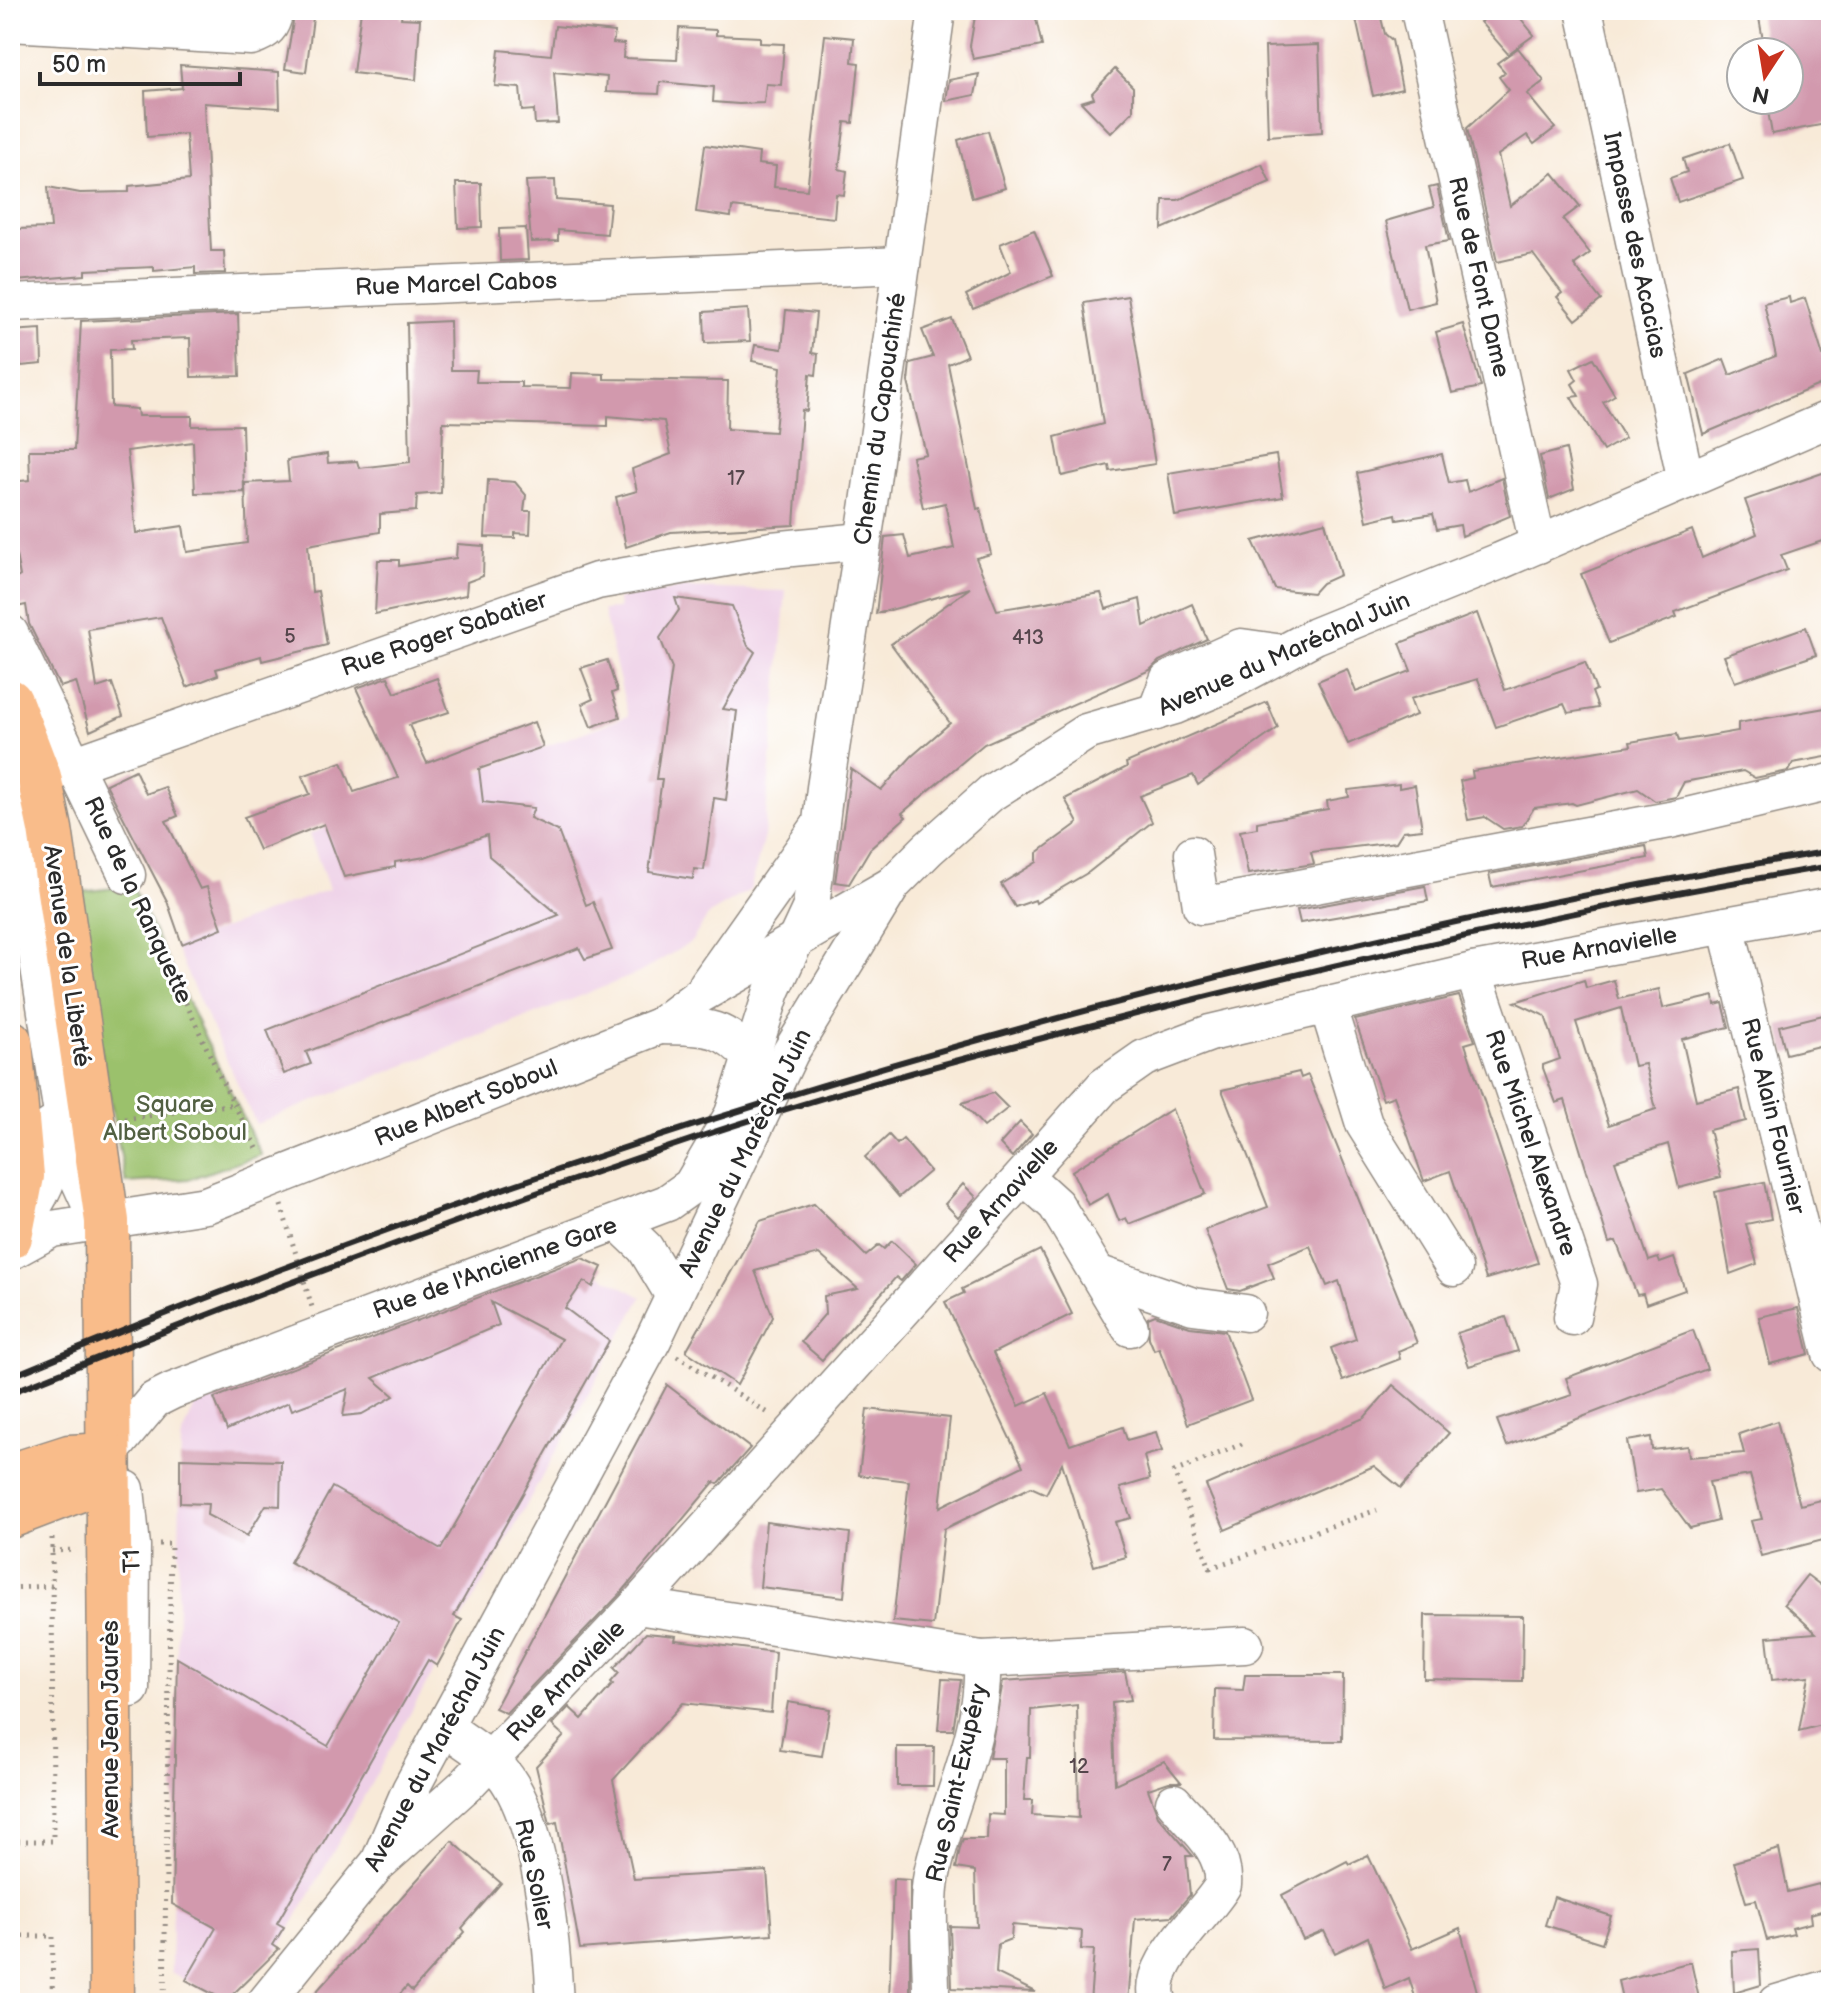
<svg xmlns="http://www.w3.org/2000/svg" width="1841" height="2013" viewBox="0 0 1841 2013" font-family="'Balsamiq Sans',sans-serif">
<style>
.built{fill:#eed0e7}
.green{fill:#9bc16c;stroke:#63764c;stroke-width:2}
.building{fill:#d299ad;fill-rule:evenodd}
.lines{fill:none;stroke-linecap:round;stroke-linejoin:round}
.minor-casing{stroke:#928a82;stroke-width:39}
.major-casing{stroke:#928a82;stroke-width:47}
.path{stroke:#928a82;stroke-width:5;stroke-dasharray:2 6;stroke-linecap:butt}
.minor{stroke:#fff;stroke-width:36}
.major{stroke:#f9bc8a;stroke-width:44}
.rail{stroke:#2b2b2b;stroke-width:6}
.labels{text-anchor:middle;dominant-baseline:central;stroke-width:6;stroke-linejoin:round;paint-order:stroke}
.number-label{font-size:20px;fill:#55464c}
.street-label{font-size:24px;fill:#2b2b2b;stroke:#fff}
.park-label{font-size:24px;fill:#526042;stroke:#fff}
</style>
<rect width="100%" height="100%" fill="#fff"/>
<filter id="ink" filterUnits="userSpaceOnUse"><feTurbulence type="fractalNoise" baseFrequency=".0125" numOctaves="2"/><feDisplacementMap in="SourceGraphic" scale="16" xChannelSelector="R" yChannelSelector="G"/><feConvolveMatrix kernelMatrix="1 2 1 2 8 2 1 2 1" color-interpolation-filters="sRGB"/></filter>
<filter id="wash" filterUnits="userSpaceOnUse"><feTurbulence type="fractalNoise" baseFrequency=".006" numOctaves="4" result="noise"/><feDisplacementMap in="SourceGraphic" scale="32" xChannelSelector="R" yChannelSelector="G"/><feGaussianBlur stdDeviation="1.8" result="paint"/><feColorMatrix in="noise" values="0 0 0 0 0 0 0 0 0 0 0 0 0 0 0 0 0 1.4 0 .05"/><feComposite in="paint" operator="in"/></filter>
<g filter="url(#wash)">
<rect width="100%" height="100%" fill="#f8ead8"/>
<g class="built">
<path d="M683 588 786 591 764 836 750 890 709 914 691 942 639 973 256 1124 175 947 329 889 309 834 628 716 603 610 619 609 618 599Z"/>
<path d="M581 1257 602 1267 599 1274 642 1297 279 1949 226 2001 171 1973 181 1440 195 1405Z"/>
</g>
<path class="green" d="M132 886 261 1155 189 1179 126 1183 71 893Z"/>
<g id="blocks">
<g class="building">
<path d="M295 10H314L306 72 285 69Z"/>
<path d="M361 10 402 12 401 18 420 19 416 80 353 73Z"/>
<path d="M976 10H1034L1042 46 973 59 970 46Z"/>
<path d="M1354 10H1379L1385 34 1392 40 1402 89 1373 96Z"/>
<path d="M1496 10H1514L1534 35 1508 54 1480 22Z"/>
<path d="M1769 10H1831V85L1826 86 1831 123 1772 134 1766 100H1789V52H1765L1758 12Z"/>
<path d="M555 26 615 32 613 43 624 44 623 58 677 60 679 28 716 30V35L760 37V43L784 44 781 85 766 84 764 103 739 104 713 102 714 87 660 82 659 94 606 92 607 77 554 72 558 123 535 124 534 110 522 111 520 88 495 86 499 50 551 55Z"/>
<path d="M825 35 854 38 852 62 859 63 853 123 845 122 839 169 847 171 844 195 836 194 834 218 732 207 731 217 696 212 705 145 759 153 758 164 776 166 774 187 807 190Z"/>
<path d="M1319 45 1322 132 1268 136 1265 47Z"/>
<path d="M1518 48 1544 81 1527 94 1555 128 1534 144 1527 135 1498 155 1510 206 1553 173 1580 206 1563 219 1590 253 1574 265 1601 300 1576 320 1557 297 1562 293 1533 254 1497 262 1467 128 1509 90 1499 77 1505 72 1497 63Z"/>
<path d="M180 65 279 72 280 108 204 103 211 251H224L225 273 195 274V267L154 271V267L85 270V275L16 281 15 229 51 228 48 187 80 193 129 192V186L189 180 186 134 147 137 145 91 182 88Z"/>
<path d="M1115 69 1133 87V111L1111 133 1081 102 1094 98 1092 93Z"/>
<path d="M979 74 975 95 946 101 949 80Z"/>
<path d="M988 131 1005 188 972 198 958 140Z"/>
<path d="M1730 143 1743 180 1678 202 1670 178 1687 172 1683 159Z"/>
<path d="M1262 164 1270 182 1162 229 1163 200H1178Z"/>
<path d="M555 180 556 200 610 204 607 234 558 230V241L531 242 526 181Z"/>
<path d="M456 183H481L482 227 458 228Z"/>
<path d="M1437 186 1449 241 1425 245 1436 302 1407 309 1386 221 1434 207 1429 188Z"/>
<path d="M526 228 528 260 500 261 499 229Z"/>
<path d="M1034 230 1053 276 973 309 966 295 1011 272 1000 244Z"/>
<path d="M1128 296 1155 464 1110 471 1109 465 1062 476 1055 437 1103 424 1084 303Z"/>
<path d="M1789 297 1790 303 1805 298 1823 356 1831 353V380L1703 434 1688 374 1724 359 1730 375 1776 356 1764 303Z"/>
<path d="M748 309 750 341 705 343 704 312Z"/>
<path d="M786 310 816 313 812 353 818 354 816 375 810 374 807 411 802 410 794 525 671 532 626 547 616 497 637 491 632 469 671 454 664 421 608 416V426L443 422 441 493 417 495 416 511 380 514V532L308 545 312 592 318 591 327 645 262 661 261 656 216 669 218 675 187 687 161 617 88 629 97 688 112 683 123 716 90 731 76 682 60 687 29 624 26 605 16 607 10 594V582L20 576 10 524V482L30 480 29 450H74L81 321 238 314 240 376 191 377 190 338 131 340 132 349 110 350 111 407 137 409 138 416H192V426L242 425 244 492 195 493 193 442 127 451 136 533 183 526 187 552 247 543 245 483 289 481 287 460 327 454 328 463 357 461 359 468 410 462 407 323 450 321 451 370H477L476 382H521V387L571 388 572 373 604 374V379L728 381 727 429 775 432 781 367 752 361 755 345 782 349Z"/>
<path d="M952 319 967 356 948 364 977 509 980 508 991 554 976 558 997 610 1101 593 1106 609 1140 599 1144 626 1192 604 1207 639 1159 661 1150 670 984 744 902 813 906 817 870 849 849 884 835 882 851 769 881 790 912 756 950 723 891 644 970 588 876 614 885 537 904 535 910 558 954 548 945 503 923 508 912 457 926 454 908 382 910 363 933 357 922 330Z"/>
<path d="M1463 324 1481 387 1452 393 1436 332Z"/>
<path d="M41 329 42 364 10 367V331Z"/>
<path d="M1593 358 1615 395 1603 402 1625 438 1603 451 1571 397 1579 396 1572 384 1577 380 1571 369Z"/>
<path d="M1566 449 1574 489 1549 499 1540 456Z"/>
<path d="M1442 454 1449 483 1465 480 1468 492 1502 478 1510 516 1462 536 1460 525 1437 529 1433 514 1397 520 1396 514 1367 521 1357 473Z"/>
<path d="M1276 455 1283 497 1175 516 1168 473Z"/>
<path d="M1831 470V538L1781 555 1787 570 1675 612 1677 617 1609 643 1581 574 1692 530 1702 558 1757 534 1745 500Z"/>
<path d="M488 480 515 482 526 495 524 511H531L530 534 515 533V538L485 537Z"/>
<path d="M1325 522 1340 575 1322 583 1313 593 1275 589 1253 541Z"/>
<path d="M457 544 484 546 483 576 467 582 466 595 375 614 378 560H399V566L456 558Z"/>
<path d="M675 598 732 606 748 646 755 652 723 709 737 711 726 800 714 798 704 870 694 869 693 879 649 872 662 779H656L672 668 660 638 679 610Z"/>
<path d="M1477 613 1505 690 1585 662 1596 690 1592 692 1598 708 1568 713 1564 704 1496 727 1478 679 1410 699 1416 715 1348 744 1318 681 1347 669 1356 692 1411 671 1400 643Z"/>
<path d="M1806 627 1816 655 1735 682 1724 656Z"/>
<path d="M607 660 617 691 612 693 620 717 591 727 582 704 593 699 581 668Z"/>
<path d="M388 677 395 693 437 678 449 712 409 725 427 763 534 722 543 747 479 769 483 802 534 808 530 818 558 831 586 905 593 902 612 950 585 959 579 948 306 1052 311 1064 284 1074 267 1030 559 915 489 856 487 835 425 857 395 862V867L344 877 324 824 259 850 244 817 310 794 302 776 342 762 354 792 398 778 356 688Z"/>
<path d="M1267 702 1278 728 1198 785 1193 775 1140 796 1152 822 1089 872 1036 903 1035 900 1015 907 1001 884 1037 862V853L1078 823 1065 799 1127 767 1126 763Z"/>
<path d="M1831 707V756L1793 763 1788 771 1755 778 1743 771 1684 782 1676 797 1655 801 1638 789 1576 805 1572 803 1534 808 1522 826 1503 829 1485 817 1468 820 1460 781 1473 778 1472 771 1631 746 1630 742 1677 734 1679 741 1703 737 1738 731V723Z"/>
<path d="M135 770 146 794 165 787 178 816 166 821 200 889 207 887 222 928 182 944 167 901 106 784Z"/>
<path d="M1399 784V788L1415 785 1422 829 1403 831 1396 842 1311 852 1314 864 1248 874 1240 831 1257 828V822L1328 809 1327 801 1349 797 1348 790Z"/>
<path d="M1646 846 1648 858 1492 887 1489 874Z"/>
<path d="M1425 886 1428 901 1300 923 1297 910Z"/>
<path d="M1584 980 1586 988 1614 980 1619 999 1659 989 1663 1008 1714 996 1715 1005 1723 1003 1729 1027 1682 1039 1696 1100 1739 1089 1746 1121 1709 1130 1721 1177 1679 1188 1668 1144 1615 1161 1649 1261 1658 1258 1660 1263 1674 1258 1685 1290 1646 1304 1643 1294 1637 1295 1616 1241 1609 1243 1565 1100 1556 1103 1543 1068V1065L1560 1059 1545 1016 1515 1002ZM1621 1008 1634 1066 1645 1064 1656 1109 1609 1125 1576 1022Z"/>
<path d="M1459 996 1475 1041 1465 1044 1538 1263 1486 1279 1450 1171 1424 1181 1394 1096 1383 1100 1355 1020Z"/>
<path d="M1831 1013V1043L1786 1054 1779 1026Z"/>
<path d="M1299 1072 1301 1078 1308 1075 1417 1343 1398 1351 1400 1359 1343 1381 1331 1348 1356 1339 1339 1281 1327 1286 1310 1246 1268 1263 1274 1278 1240 1291 1228 1289 1205 1230 1268 1207 1222 1090Z"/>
<path d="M993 1093 1008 1108 984 1127 962 1103Z"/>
<path d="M1172 1109 1205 1194 1129 1224 1126 1218 1119 1221 1108 1194 1088 1205 1072 1171Z"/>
<path d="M1020 1122 1032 1134 1012 1157 1000 1144Z"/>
<path d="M889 1135 897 1144 903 1139 930 1171 899 1197 865 1157Z"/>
<path d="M1764 1182 1771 1219 1746 1224 1757 1264 1730 1274 1715 1192Z"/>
<path d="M963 1184 976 1197 958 1217 945 1204Z"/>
<path d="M814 1204 866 1256 879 1245 884 1249 892 1241 916 1264 901 1281 896 1277 822 1360 801 1342 825 1314 824 1296 858 1289 819 1254 755 1271 773 1317 737 1385 686 1351 760 1221Z"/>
<path d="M1040 1250 1072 1314 993 1353 1019 1406 1047 1393 1070 1445 1123 1427 1127 1440 1156 1432 1162 1451 1144 1456 1150 1479 1120 1488 1131 1518 1115 1522 1126 1557 1094 1566 1062 1463 1046 1494 1031 1487 944 1529 933 1625 893 1621 909 1481 859 1475 867 1409 950 1418 940 1507 1023 1466 945 1302 964 1293 962 1289Z"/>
<path d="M582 1258 602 1267 593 1287 584 1281 565 1308 609 1341 454 1616 462 1620 437 1666 428 1660 277 1923 284 1927 273 1945 279 1949 226 2001 186 1980 216 1928 172 1904 177 1658 328 1746 399 1623 290 1562 332 1487 441 1549 561 1339 491 1302 499 1325 373 1378 394 1396 362 1414 343 1416 348 1389 292 1410 289 1402 227 1430 214 1398Z"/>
<path d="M1798 1308 1809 1354 1770 1364 1759 1317Z"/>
<path d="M1155 1315 1190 1327 1225 1331 1251 1400 1188 1424 1159 1348 1154 1350 1149 1338 1148 1318Z"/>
<path d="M1506 1317 1518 1351 1469 1366 1457 1333Z"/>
<path d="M1693 1330 1707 1369 1507 1446 1497 1420 1572 1395 1566 1378Z"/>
<path d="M667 1385 750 1448 718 1484 714 1482 622 1592 506 1713 495 1708Z"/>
<path d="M1393 1385 1449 1433 1401 1488 1374 1466 1225 1530 1206 1485 1364 1418Z"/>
<path d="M1777 1421 1800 1505 1825 1499 1826 1503 1831 1501V1538L1761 1556 1751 1521 1762 1519 1750 1475 1709 1482 1718 1521 1690 1528 1661 1489 1636 1493 1627 1441 1651 1437 1652 1450 1688 1446 1689 1457 1744 1453 1739 1434Z"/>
<path d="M180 1458 281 1461 280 1506 266 1505 247 1536 207 1515 208 1504 180 1503Z"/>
<path d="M766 1522 850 1533 844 1597 760 1587Z"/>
<path d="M1807 1575 1831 1593 1830 1723 1799 1731 1809 1676 1772 1680 1767 1637 1816 1633 1784 1604Z"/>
<path d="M1425 1615 1523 1616 1522 1681 1424 1679Z"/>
<path d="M646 1633 676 1636 675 1640 775 1652 771 1713 683 1703 613 1780 634 1879 767 1871 772 1934 580 1949 557 1822 550 1824 536 1766 564 1736 552 1725 569 1707 582 1719 613 1684 611 1682 619 1673 614 1668Z"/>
<path d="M1125 1672 1131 1700 1112 1702 1115 1784 1164 1761 1181 1782H1169L1148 1789 1158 1816 1193 1856H1186L1190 1895 1172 1916 1135 1919 1128 2003H1090L1094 1950 1081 1949 1082 1931 1012 1925 1011 1939 998 1944 996 1973 1035 1992 952 1988 950 1926 977 1927 975 1871 956 1868 960 1848 963 1839H987L988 1814 1004 1815V1758H989L1003 1681ZM1077 1705 1079 1818 1032 1815 1033 1800H1024L1027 1757H1030L1031 1710Z"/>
<path d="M1245 1675H1343L1342 1741 1214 1740 1215 1689 1243 1690Z"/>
<path d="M942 1679 961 1680 953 1730H938Z"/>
<path d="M788 1702 830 1709 822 1756 780 1750Z"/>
<path d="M897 1747H934L933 1786H897Z"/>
<path d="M452 1841 501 1883 462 1928 465 1932 412 1991 407 1986 392 2003H306Z"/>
<path d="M1779 1849 1788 1892 1819 1884 1825 1910 1810 1914 1811 1923 1792 1928 1794 1934 1767 1940 1756 1900 1746 1902 1734 1862Z"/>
<path d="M1368 1855 1412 1949 1460 1928 1480 2003H1417L1409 1978 1385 1989 1368 1937 1335 1953 1324 1931 1303 1940 1282 1895 1347 1861 1349 1864Z"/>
<path d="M893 1879 910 1880V2003H889Z"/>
<path d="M1554 1897 1611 1916 1602 1943 1545 1925Z"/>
<path d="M1759 1949 1761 1985 1734 1993 1732 1951Z"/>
<path d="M1691 1962 1700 2003H1623L1618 1981Z"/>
</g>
</g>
</g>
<g filter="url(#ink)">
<use href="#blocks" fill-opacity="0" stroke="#928a82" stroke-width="2"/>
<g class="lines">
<g class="minor-casing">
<g id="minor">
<path d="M1419 10 1538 545"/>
<path d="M1584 10 1686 481"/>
<path d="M10 23 251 37C267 32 272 27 275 10"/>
<path d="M10 303 902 265"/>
<path d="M10 633 127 875"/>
<path d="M1156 712 1168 680 1241 647 1283 653"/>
<path d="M39 777 597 581 772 550 862 541"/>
<path d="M10 782 64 1127 75 1171 99 1224"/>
<path d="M1193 854 1201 906 1670 820 1831 782"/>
<path d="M1726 925 1831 1354"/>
<path d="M1473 971 1579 1284 1572 1317"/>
<path d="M707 985 818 828"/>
<path d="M1327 1004 1364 1124 1454 1268"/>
<path d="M659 1026C701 1027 722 1023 751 1058"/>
<path d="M734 1111 772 991 811 907 825 788 869 503 937 10"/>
<path d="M1024 1176 1056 1205 1130 1328"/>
<path d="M619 1223 645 1248 674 1296"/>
<path d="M15 1237C40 1192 57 1181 51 1126"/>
<path d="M10 1252 52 1229 206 1205 659 1026 700 995 892 885"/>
<path d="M1097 1273 1193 1306 1246 1313"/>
<path d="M108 1455 154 1400 172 1391 667 1203 691 1186 739 1104"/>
<path d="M126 1489 132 1546 131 1689"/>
<path d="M637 1606 982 1659 1245 1645"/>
<path d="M446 1728C469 1745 496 1759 511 1785 542 1837 552 1942 555 2003"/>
<path d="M381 1861 467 1784 637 1606 1104 1086 1144 1058 1210 1033 1473 971 1831 906"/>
<path d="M265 2003 379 1862 410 1790 653 1340 790 1053 893 884 928 849 991 793 1086 732 1175 706 1220 687 1315 636 1500 561 1831 418"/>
<path d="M931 2003C932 1966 925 1908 932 1874 947 1803 986 1733 982 1659"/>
<path d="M1159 2003C1142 1966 1205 1917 1223 1885 1226 1850 1195 1827 1174 1802"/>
<path d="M1777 2003 1831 1987"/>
</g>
</g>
<g class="major-casing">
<g id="major">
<path d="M10 701 39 777 50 829 107 1221 112 2003"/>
<path d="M10 1042 22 1176 10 1237"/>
<path d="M10 1476 69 1457 108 1455"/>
<path d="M10 1516 78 1490 108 1455"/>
</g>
</g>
<g class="path">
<path d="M139 901 222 1081 259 1152"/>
<path d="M125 1119 235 1104"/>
<path d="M281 1205 312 1307"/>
<path d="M677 1356 770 1414"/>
<path d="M1242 1444 1174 1472 1210 1568 1377 1510"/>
<path d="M159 1544H171L164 2003"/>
<path d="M52 1551 76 1550"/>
<path d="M10 1588 52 1586"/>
<path d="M52 2003 53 1936H13L12 1841H53L52 1537"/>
</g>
<use href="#minor" class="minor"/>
<use href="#major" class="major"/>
<g class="rail">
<path d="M10 1377C594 1133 1206 954 1831 851"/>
<path d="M10 1393C237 1301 466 1215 699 1137 844 1088 992 1051 1140 1013 1369 955 1598 904 1831 866"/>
</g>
</g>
</g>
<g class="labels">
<g class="number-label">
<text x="736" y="479">17</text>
<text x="290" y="637">5</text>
<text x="1028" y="638">413</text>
<text x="1079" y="1767">12</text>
<text x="1167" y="1865">7</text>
</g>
<g class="street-label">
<text transform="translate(1635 245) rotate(78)">Impasse des Acacias</text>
<text transform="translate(1479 277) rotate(77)">Rue de Font Dame</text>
<text transform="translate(456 284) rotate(-2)">Rue Marcel Cabos</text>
<text transform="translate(880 419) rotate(-82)">Chemin du Capouchiné</text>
<text transform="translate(444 634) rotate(-19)">Rue Roger Sabatier</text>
<text transform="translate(1284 654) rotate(-24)">Avenue du Maréchal Juin</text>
<text transform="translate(138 900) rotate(65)">Rue de la Ranquette</text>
<text transform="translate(1599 948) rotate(-10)">Rue Arnavielle</text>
<text transform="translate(67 956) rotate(82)">Avenue de la Liberté</text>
<text transform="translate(466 1103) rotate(-22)">Rue Albert Soboul</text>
<text transform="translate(1773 1116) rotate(76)">Rue Alain Fournier</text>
<text transform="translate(1531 1143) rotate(71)">Rue Michel Alexandre</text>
<text transform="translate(745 1153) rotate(-64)">Avenue du Maréchal Juin</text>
<text transform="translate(1001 1201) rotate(-48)">Rue Arnavielle</text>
<text transform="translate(495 1268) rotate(-20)">Rue de l'Ancienne Gare</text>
<text transform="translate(132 1561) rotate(-92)">T1</text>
<text transform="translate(566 1681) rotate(-46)">Rue Arnavielle</text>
<text transform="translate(110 1729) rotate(-90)">Avenue Jean Jaurès</text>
<text transform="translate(435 1749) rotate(-62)">Avenue du Maréchal Juin</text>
<text transform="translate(957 1783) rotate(-77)">Rue Saint-Exupéry</text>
<text transform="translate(534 1874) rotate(78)">Rue Solier</text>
</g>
<g class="park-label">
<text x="175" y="1104">Square<tspan x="175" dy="28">Albert Soboul</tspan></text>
</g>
</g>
<rect width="1841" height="2013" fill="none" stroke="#fff" stroke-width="40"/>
<g transform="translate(1765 76) rotate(192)"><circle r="38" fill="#ffffff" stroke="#aaaaaa" stroke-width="2"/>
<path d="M0-6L14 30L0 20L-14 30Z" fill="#c8321e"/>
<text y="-12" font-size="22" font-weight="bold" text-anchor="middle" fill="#2b2b2b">N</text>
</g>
<path d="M40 72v12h200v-12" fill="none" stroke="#2b2b2b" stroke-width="4"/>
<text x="52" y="72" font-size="24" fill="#2b2b2b" stroke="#ffffff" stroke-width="6" paint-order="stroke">50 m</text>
</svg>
